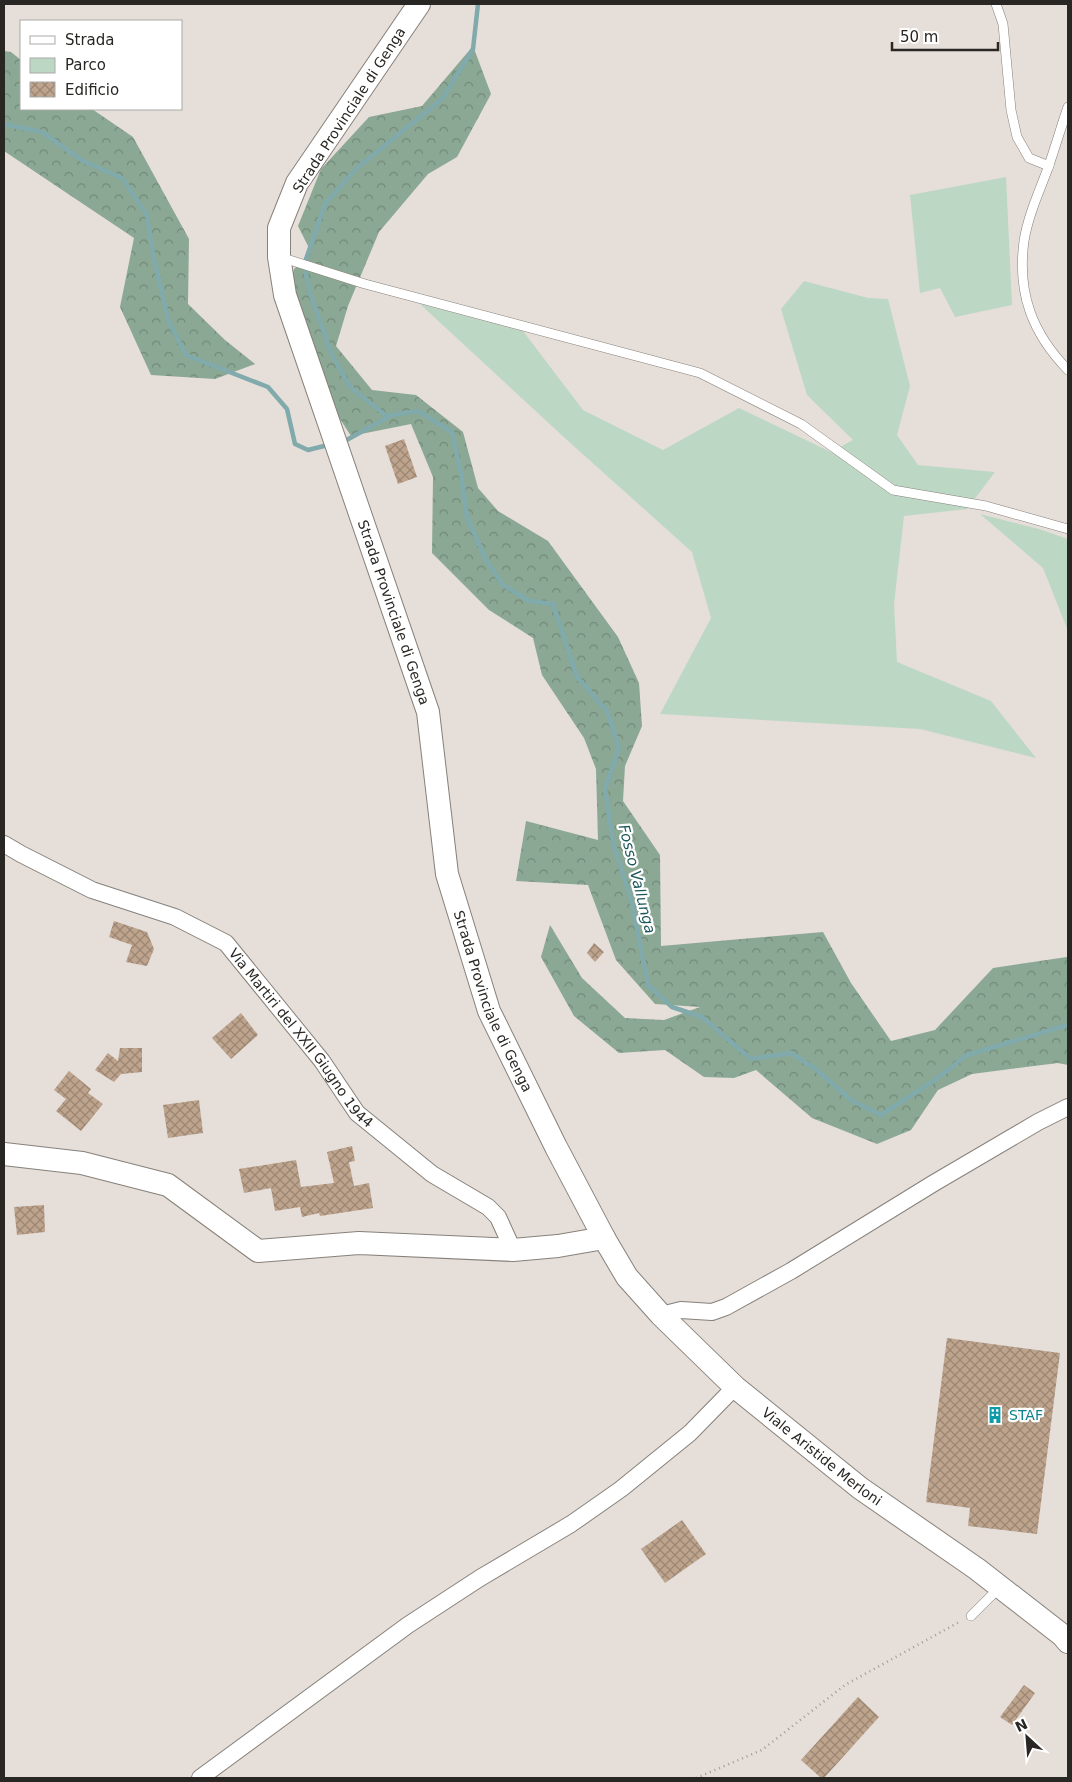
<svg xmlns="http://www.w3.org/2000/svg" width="1072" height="1782" viewBox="0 0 1072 1782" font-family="'DejaVu Sans',sans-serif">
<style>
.green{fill:#bcd8c5}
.forest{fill:url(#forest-crowns)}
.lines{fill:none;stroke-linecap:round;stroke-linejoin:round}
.stream{stroke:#81aaac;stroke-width:4.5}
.building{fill:url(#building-cross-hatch)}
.lane-casing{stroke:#87817b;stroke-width:10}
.street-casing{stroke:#87817b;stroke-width:18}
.secondary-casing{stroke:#87817b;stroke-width:24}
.path{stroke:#a09b96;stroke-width:2.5;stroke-dasharray:1 4;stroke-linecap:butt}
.lane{stroke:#fff;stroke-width:9}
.street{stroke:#fff;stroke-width:16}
.secondary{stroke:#fff;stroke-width:22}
.labels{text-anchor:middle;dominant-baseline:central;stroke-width:4.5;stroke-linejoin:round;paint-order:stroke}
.street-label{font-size:14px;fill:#292724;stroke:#fff}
.culture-label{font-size:14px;fill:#0d838f;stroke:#fff;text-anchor:start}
.water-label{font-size:15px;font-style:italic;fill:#1e585b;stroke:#fff}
</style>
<defs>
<pattern id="forest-crowns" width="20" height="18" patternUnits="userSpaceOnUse" patternTransform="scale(1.25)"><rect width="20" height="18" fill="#8ba894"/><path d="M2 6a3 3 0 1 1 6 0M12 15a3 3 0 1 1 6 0" fill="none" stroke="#728979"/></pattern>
<pattern id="building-cross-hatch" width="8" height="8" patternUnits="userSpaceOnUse" patternTransform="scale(1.25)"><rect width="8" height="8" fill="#bea48d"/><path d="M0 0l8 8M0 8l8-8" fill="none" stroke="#9a8673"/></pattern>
</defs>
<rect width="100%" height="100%" fill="#e6ded8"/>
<g class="green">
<path d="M1006 177 1012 305 955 317 940 288 920 293 910 195Z"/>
<path d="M804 281 868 298 888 299 910 386 897 435 918 465 995 472 967 509 904 516 894 604 897 662 991 701 1036 758 920 729 660 714 711 618 692 552 567 440 420 304 523 331 583 410 663 450 739 408 831 452 853 440 807 395 781 309Z"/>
<path d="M980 514 1039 529 1068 539V631L1043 568Z"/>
</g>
<g class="forest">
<path d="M473 46 491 94 457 157 428 174 379 232 348 306 336 346 372 390 416 395 463 432 478 488 498 511 548 541 618 637 639 683 642 726 625 766 623 801 660 855 661 946 823 932 851 983 891 1041 935 1030 993 968 1067 957 1068 1065 1058 1063 972 1074 938 1090 911 1130 877 1144 812 1118 756 1070 734 1078 704 1077 665 1050 619 1053 574 1016 541 957 550 925 582 978 625 1018 664 1020 700 1007 655 1004 616 960 588 885 516 881 526 821 598 840 596 769 584 738 542 675 533 638 489 610 432 553 433 477 411 424 351 436 324 394 288 289 294 269 311 252 298 226 321 169 369 117 422 106Z"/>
<path d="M4 51 11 52 21 60V109H92L133 137 189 239 188 304 225 340 255 364 215 379 151 375 120 307 134 238 4 151Z"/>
</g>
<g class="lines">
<g class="stream">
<path d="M4 124 42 132 83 161 122 178 147 215 153 254 168 320 186 355 268 387 287 409 295 444 308 450 328 445"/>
<path d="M388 417 350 387 332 355 311 296 304 265 325 204 357 168 442 99 473 49 478 4"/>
<path d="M343 442 392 415 418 411 452 432 461 474 467 517 486 560 502 584 529 601 553 604 577 677 607 711 619 748 605 789 613 842 632 903 648 985 672 1007 702 1017 751 1059 791 1053 817 1070 851 1100 881 1115 932 1082 967 1055 1068 1025"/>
</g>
</g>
<g class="building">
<path d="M404 439 417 477 398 484 385 446Z"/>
<path d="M114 921 147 932 154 949 147 966 126 962 132 945 109 937Z"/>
<path d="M594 943 604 952 595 962 587 953Z"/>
<path d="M241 1013 258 1035 231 1059 212 1038Z"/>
<path d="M120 1048H142V1072L121 1074 114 1082 95 1070 108 1053 118 1061Z"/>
<path d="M69 1071 91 1089 88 1093 103 1104 81 1131 56 1111 66 1099 54 1090Z"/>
<path d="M199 1100 203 1133 168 1138 163 1105Z"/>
<path d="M352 1146 355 1161 349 1162 354 1186 369 1183 373 1208 320 1216 319 1213 302 1217 300 1207 275 1211 271 1188 244 1193 239 1169 296 1160 301 1187 334 1183 327 1152Z"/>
<path d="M44 1205 45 1232 17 1235 14 1207Z"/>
<path d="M947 1338 1060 1353 1037 1534 968 1526 970 1508 926 1502Z"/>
<path d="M682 1520 706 1554 665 1583 641 1549Z"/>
<path d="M1024 1685 1035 1693 1012 1725 1000 1717Z"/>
<path d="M858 1697 879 1717 824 1778H821L801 1760Z"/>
</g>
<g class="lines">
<g class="lane-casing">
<g id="lane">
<path d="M996 4 1003 24 1011 110 1017 137 1029 158 1049 166"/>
<path d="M1068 107C1061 127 1055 148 1048 168 1039 192 1028 216 1024 241 1017 293 1032 333 1068 370"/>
<path d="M280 257 365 284 700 373 801 424 893 490 986 506 1068 529"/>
<path d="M971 1616 1000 1587"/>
</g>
</g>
<g class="street-casing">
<g id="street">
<path id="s1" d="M4 844 21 854 92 890 175 917 226 943 322 1061 357 1113 432 1174 488 1207 498 1217 513 1250"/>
<path d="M661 1315 681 1310 712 1312 726 1307 791 1271 934 1183 1038 1122 1068 1107"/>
<path d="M200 1778 408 1625 480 1578 571 1524 621 1489 690 1433 735 1387"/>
</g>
</g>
<g class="secondary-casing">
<g id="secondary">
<path id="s2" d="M419 4 297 183 279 228V257L285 295 428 712 447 874 489 1011 556 1147 604 1238 627 1277 661 1315 735 1387 860 1488 977 1569 1062 1635 1068 1642"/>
<path d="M4 1154 82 1163 168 1185 258 1251 359 1243 513 1250 558 1246 604 1238"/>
</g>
</g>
<path class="path" d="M696 1778 762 1750 845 1685 961 1621"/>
<use href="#lane" class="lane"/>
<use href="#street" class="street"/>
<use href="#secondary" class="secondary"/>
</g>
<defs>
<g id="building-bare" transform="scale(1.35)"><path d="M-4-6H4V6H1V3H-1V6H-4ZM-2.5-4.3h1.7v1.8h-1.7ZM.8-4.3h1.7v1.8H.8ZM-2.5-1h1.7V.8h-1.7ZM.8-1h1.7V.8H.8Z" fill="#0f9aa8" stroke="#fff" stroke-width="2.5" paint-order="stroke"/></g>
</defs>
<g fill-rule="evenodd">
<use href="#building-bare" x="995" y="1415"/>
</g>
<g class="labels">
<g class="street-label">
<text transform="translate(349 110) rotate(-57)">Strada Provinciale di Genga</text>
<text stroke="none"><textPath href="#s2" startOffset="668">Strada Provinciale di Genga</textPath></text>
<text stroke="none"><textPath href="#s2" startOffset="1072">Strada Provinciale di Genga</textPath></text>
<text stroke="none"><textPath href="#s1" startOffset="365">Via Martiri del XXII Giugno 1944</textPath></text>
<text stroke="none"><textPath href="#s2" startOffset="1645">Viale Aristide Merloni</textPath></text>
</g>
<g class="culture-label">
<text x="1009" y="1415">STAF</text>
</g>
<g class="water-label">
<text transform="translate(637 879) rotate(76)">Fosso Vallunga</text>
</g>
</g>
<rect width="1072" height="1782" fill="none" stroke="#292724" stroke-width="10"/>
<rect x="20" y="20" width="162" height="90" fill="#ffffff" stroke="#a9a9a7"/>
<rect x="30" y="36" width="25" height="8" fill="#ffffff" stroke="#a9a9a7"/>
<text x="65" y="45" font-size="15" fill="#292724">Strada</text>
<rect x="30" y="58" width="25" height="15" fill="#bcd8c5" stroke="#a9a9a7"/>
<text x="65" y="70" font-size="15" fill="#292724">Parco</text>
<rect x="30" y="82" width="25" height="15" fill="url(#building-cross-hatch)" stroke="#a9a9a7"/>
<text x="65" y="95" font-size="15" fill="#292724">Edificio</text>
<g transform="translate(1027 1737) rotate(334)" stroke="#ffffff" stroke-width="4" paint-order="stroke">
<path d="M0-4L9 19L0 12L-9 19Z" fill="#292724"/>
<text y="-8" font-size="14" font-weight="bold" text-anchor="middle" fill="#292724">N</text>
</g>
<path d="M892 42v8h106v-8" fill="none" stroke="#292724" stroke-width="2.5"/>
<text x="900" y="42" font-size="15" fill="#292724" stroke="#ffffff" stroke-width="4" paint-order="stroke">50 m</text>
</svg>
